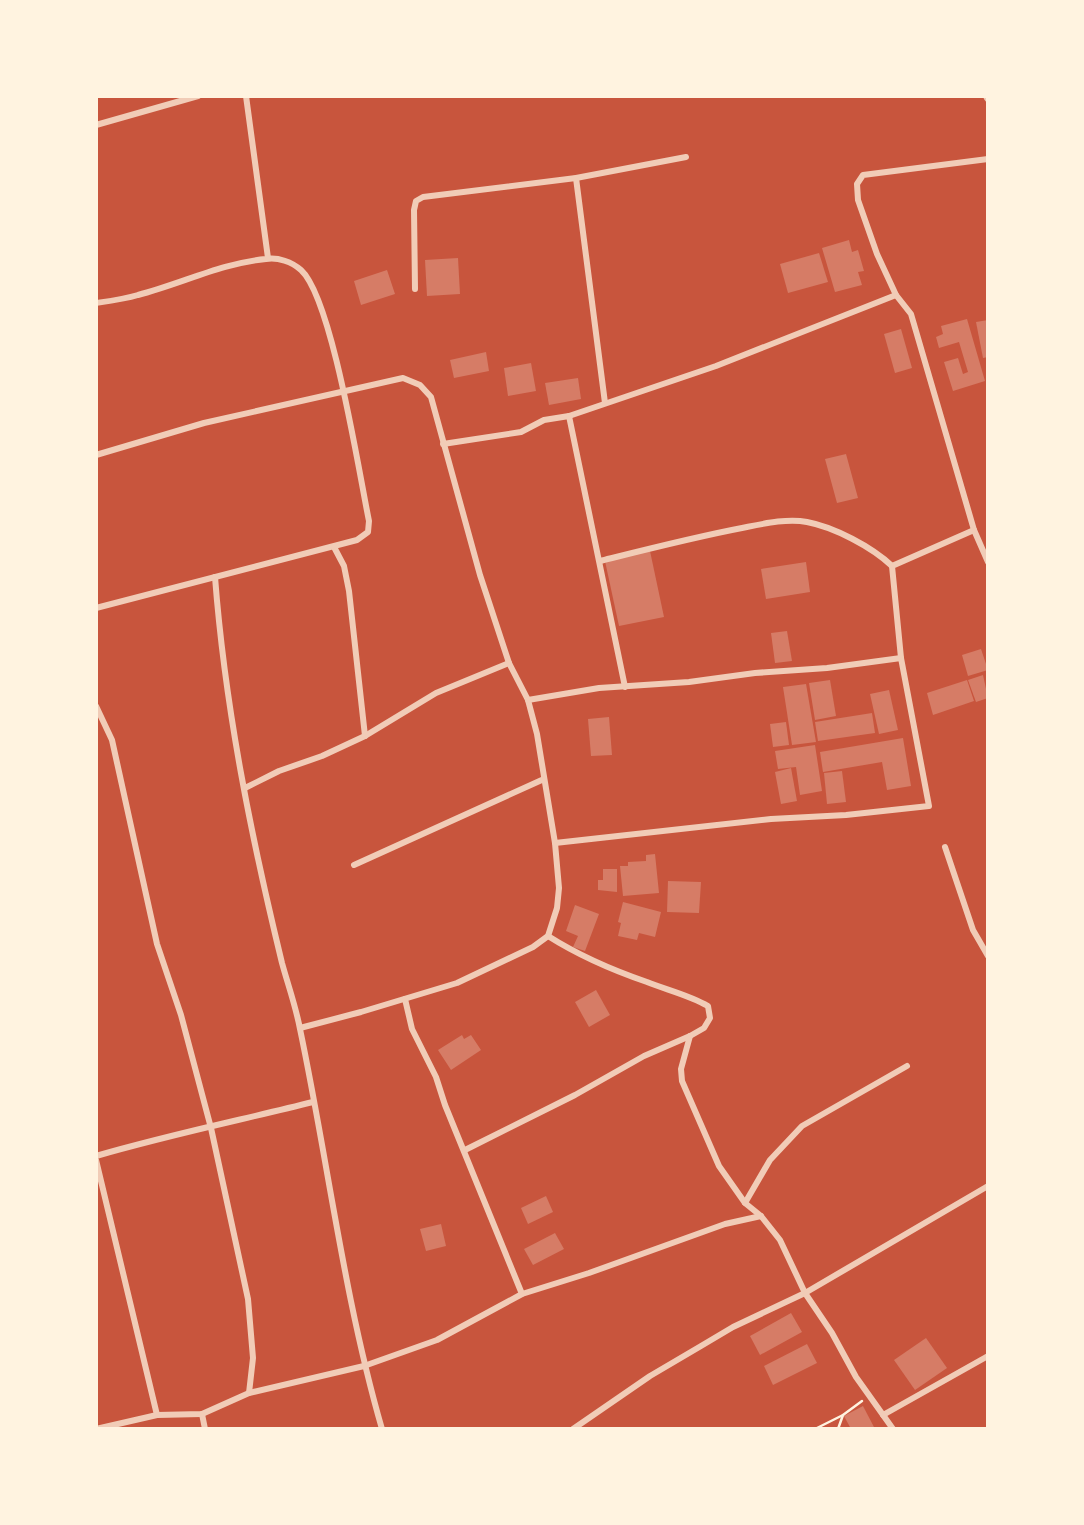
<svg xmlns="http://www.w3.org/2000/svg" width="1084" height="1525" viewBox="0 0 1084 1525" font-family="'Exo 2',sans-serif">
<style>
.building{fill:#d67c66}
.lines{fill:none;stroke-linecap:round;stroke-linejoin:round}
.path{stroke:#fff3e0;stroke-width:2.5}
.minor{stroke:#f1ccb7;stroke-width:6}
.tertiary{stroke:#f1ccb7;stroke-width:8}
</style>
<rect width="100%" height="100%" fill="#c8553d"/>
<g class="building">
<path d="M849 240 852 252 858 250 864 271 858 272 862 285 835 292 822 248Z"/>
<path d="M819 253 828 282 788 293 780 264Z"/>
<path d="M458 258 460 294 427 296 425 260Z"/>
<path d="M387 270 395 294 361 305 354 281Z"/>
<path d="M967 319 985 381 953 391 944 362 958 358 963 374 968 372 959 342 939 348 936 337 943 334 941 326Z"/>
<path d="M988 320V357L983 358 976 322Z"/>
<path d="M901 329 912 368 895 373 884 334Z"/>
<path d="M486 352 489 371 454 378 450 360Z"/>
<path d="M531 363 536 391 508 396 504 368Z"/>
<path d="M578 378 581 399 549 405 545 383Z"/>
<path d="M846 454 858 498 837 503 825 459Z"/>
<path d="M650 551 664 617 619 626 605 561Z"/>
<path d="M806 562 810 592 766 599 761 569Z"/>
<path d="M787 631 792 661 775 663 771 633Z"/>
<path d="M981 649 988 670 968 676 962 655Z"/>
<path d="M983 675 988 698 976 702 968 680Z"/>
<path d="M830 680 836 716 815 720 809 683Z"/>
<path d="M967 680 974 701 933 715 927 693Z"/>
<path d="M806 684 816 742 792 745 783 687Z"/>
<path d="M889 690 898 730 879 734 870 694Z"/>
<path d="M872 713 875 733 818 741 815 722Z"/>
<path d="M609 717 612 755 591 756 588 719Z"/>
<path d="M786 722 789 745 773 747 770 724Z"/>
<path d="M903 738 911 786 887 790 882 762 823 772 820 752Z"/>
<path d="M815 745 822 791 800 795 796 767 778 769 775 751Z"/>
<path d="M791 768 797 801 781 804 775 772Z"/>
<path d="M842 771 846 802 827 804 824 773Z"/>
<path d="M655 854 659 893 623 896 620 866H628V862L646 861V855Z"/>
<path d="M603 869H617V892L598 890V880H603Z"/>
<path d="M668 881 701 882 699 913 667 912Z"/>
<path d="M623 902 661 912 655 937 639 933 637 940 618 936 621 923 618 922Z"/>
<path d="M575 905 599 914 585 951 573 947 578 936 566 931Z"/>
<path d="M596 990 610 1015 589 1027 575 1002Z"/>
<path d="M462 1035 464 1039 471 1035 481 1050 451 1070 438 1050Z"/>
<path d="M546 1196 553 1212 528 1224 521 1208Z"/>
<path d="M441 1224 446 1246 426 1251 420 1229Z"/>
<path d="M555 1233 564 1249 533 1265 524 1249Z"/>
<path d="M791 1313 802 1332 760 1355 750 1336Z"/>
<path d="M926 1338 947 1368 915 1390 894 1360Z"/>
<path d="M807 1344 817 1363 773 1385 764 1366Z"/>
<path d="M863 1406 875 1429H851L844 1416Z"/>
</g>
<g class="lines">
<g class="path">
<path d="M815 1429 843 1415"/>
<path d="M838 1429 843 1415 862 1401"/>
</g>
<g class="minor">
<path d="M246 96 268 258"/>
<path d="M96 125 198 96"/>
<path d="M988 159 863 175 857 184 858 200 877 254 896 295 911 314 974 530 988 562"/>
<path d="M576 178 605 403"/>
<path d="M415 289 414 210 416 201 423 197 576 178 686 157"/>
<path d="M96 303C110 301 125 299 138 295 181 284 222 263 266 259 278 257 292 262 301 270 332 298 359 473 369 521L368 532 357 540 96 608"/>
<path d="M569 416 625 687"/>
<path d="M443 444 521 432 544 420 569 416 716 366 896 295"/>
<path d="M96 455 204 423 403 378 420 385 431 397 480 575 509 663 528 700 537 734 555 843 559 888 557 908 548 936 533 947 457 983 361 1012 300 1028"/>
<path d="M334 547 344 566 349 591 365 736"/>
<path d="M600 561C648 549 695 537 742 528 762 524 787 518 807 522 834 527 872 547 892 566"/>
<path d="M215 577C225 707 251 836 282 963 288 985 296 1007 300 1029 328 1162 344 1298 382 1429"/>
<path d="M528 700 599 688 689 682 755 673 827 668 901 658"/>
<path d="M96 706 112 740 157 944 181 1015 211 1128 248 1299 253 1358 249 1393"/>
<path d="M245 788 279 771 322 756 365 736 436 693 509 663"/>
<path d="M555 843 771 819 846 815 929 806 901 658 892 566 974 530"/>
<path d="M945 847 973 930 988 956"/>
<path d="M354 865 544 779"/>
<path d="M405 999 412 1029 436 1077 445 1105 522 1294"/>
<path d="M690 1036 681 1069 682 1081 719 1166 745 1203 761 1216 780 1240 805 1293 832 1333 856 1377 893 1429"/>
<path d="M465 1150 575 1095 644 1056 690 1036 704 1028 710 1018 708 1006C689 995 667 990 647 982 612 970 578 955 548 936"/>
<path d="M96 1156C168 1135 241 1120 313 1102"/>
<path d="M96 1160 157 1415"/>
<path d="M745 1203 770 1160 802 1126 907 1066"/>
<path d="M202 1414 205 1429"/>
<path d="M883 1415 988 1356"/>
<path d="M96 1429 157 1415 202 1414 249 1393 364 1366 437 1340 522 1294 589 1273 725 1224 761 1216"/>
<path d="M573 1429 650 1376 701 1346 733 1327 805 1293 988 1186"/>
</g>
<path class="tertiary" d="M987 96 988 98"/>
</g>
<rect width="1084" height="1525" fill="none" stroke="#fff3e0" stroke-width="196"/>
</svg>
